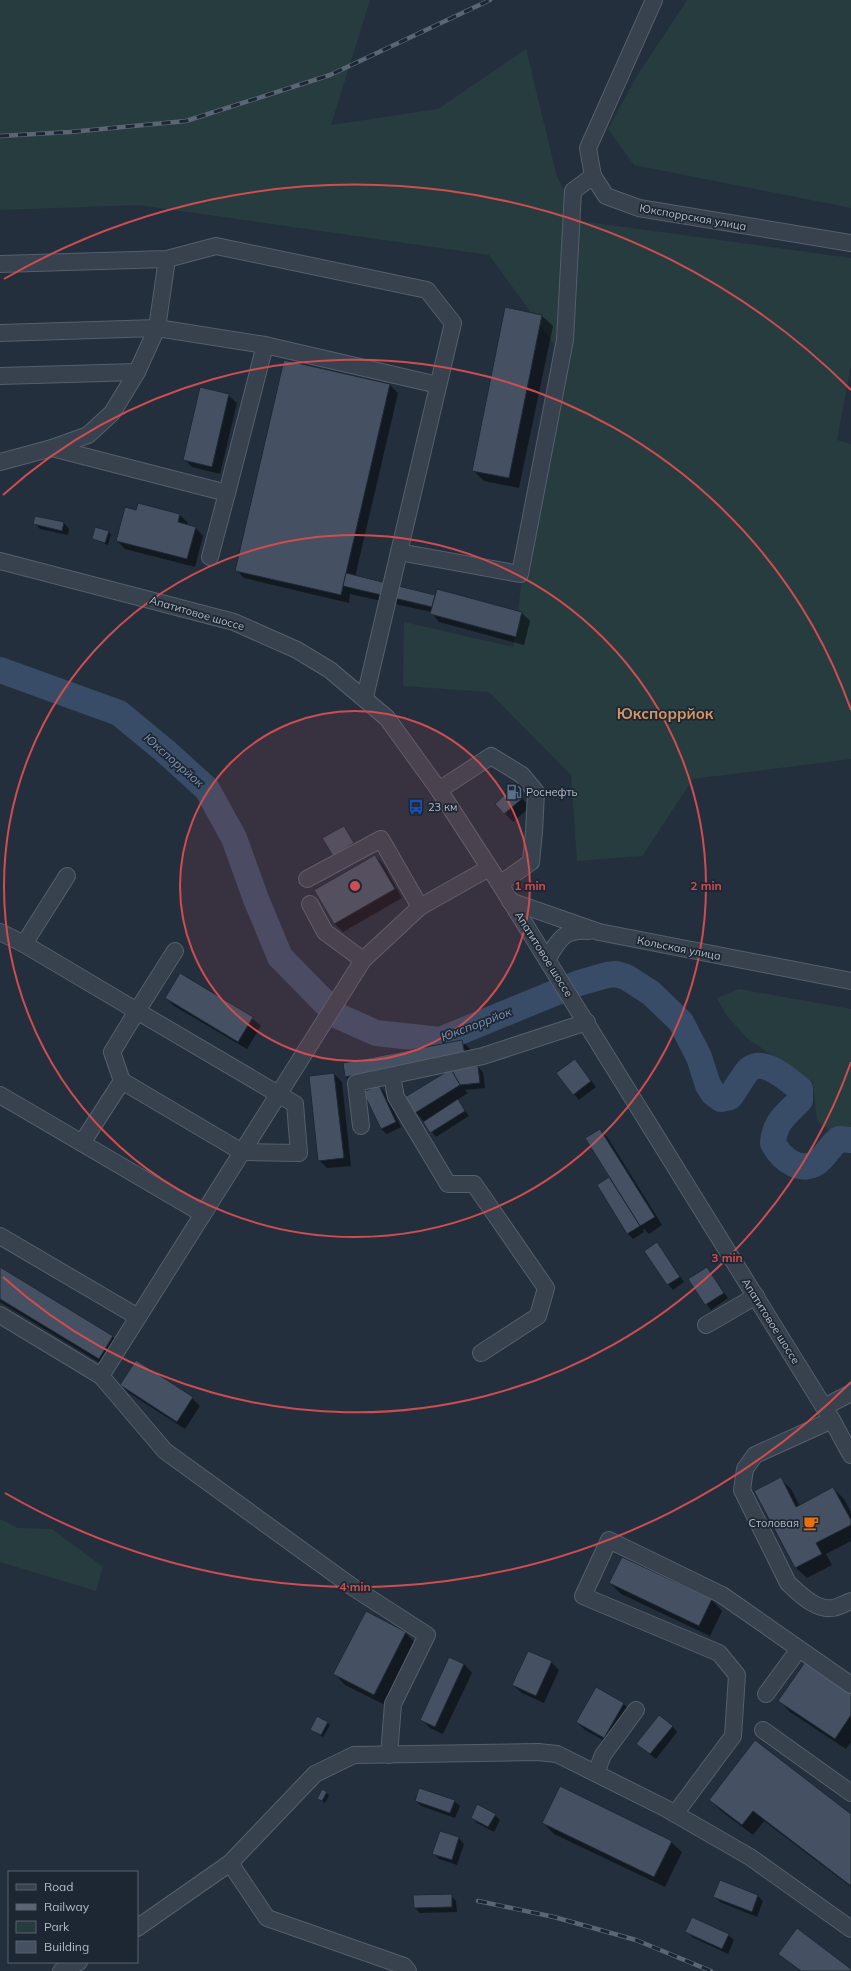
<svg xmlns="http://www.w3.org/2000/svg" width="851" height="1971" viewBox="0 0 851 1971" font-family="Mulish,sans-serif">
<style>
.green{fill:#263c3f}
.shadow{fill:#0007}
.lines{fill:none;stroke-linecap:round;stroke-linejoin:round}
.river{stroke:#394c67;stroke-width:26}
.building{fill:#455162;stroke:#1f2835}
.minor-casing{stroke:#565f6c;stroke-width:18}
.minor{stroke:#38414e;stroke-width:16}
.rail-casing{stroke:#5a6575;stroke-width:4.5}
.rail{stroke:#1d2633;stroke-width:3;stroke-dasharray:9;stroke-linecap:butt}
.ring{fill:none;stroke:#ce4d50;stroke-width:2}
.labels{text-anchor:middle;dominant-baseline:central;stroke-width:3.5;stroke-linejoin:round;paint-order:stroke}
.street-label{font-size:11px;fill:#b4bcc9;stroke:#1d2633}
.poi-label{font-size:11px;fill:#b4bcc9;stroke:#1d2633;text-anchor:start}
.water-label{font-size:12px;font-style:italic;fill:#7c92b1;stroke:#1d2633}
.district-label{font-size:15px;font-weight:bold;fill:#d59563;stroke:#1d2633}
.centre{fill:#ce4d50;stroke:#1d2633;stroke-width:2}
.ring-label{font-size:12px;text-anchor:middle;font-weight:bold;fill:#ce4d50;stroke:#1d2633;stroke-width:3.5;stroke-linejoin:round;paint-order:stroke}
</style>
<rect width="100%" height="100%" fill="#242f3e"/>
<g class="green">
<path d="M0 0H370L331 125 438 109 526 49 557 177 580 221 851 258V365L837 440 851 444V759L693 779 642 856 577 861 571 775 489 692 403 686 404 622 513 647 554 344 489 255 139 205 0 210Z"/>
<path d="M687 0H851V208L634 165 608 129 638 74Z"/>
<path d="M739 989 851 1009V1147L817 1121 813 1082 748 1039 726 1015 717 998Z"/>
<path d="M0 1519 18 1528 52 1529 103 1567 96 1591 0 1562Z"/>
</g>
<g class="shadow">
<path d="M542 316 553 326 519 488 484 481 473 470Z"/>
<path d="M390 385 398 393 355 577 436 596 437 590 522 613 530 621 524 645 439 622 431 612 350 594 349 603 244 578 236 570Z"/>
<path d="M228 395 237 403 220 474 192 467 184 459Z"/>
<path d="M137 511 180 515 188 523 187 525 195 527 203 536 195 567 125 549 117 541Z"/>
<path d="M36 517 64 523 69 529 68 535 40 529 35 524Z"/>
<path d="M108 531 111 534 108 545 93 539Z"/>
<path d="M521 797 530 807 513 822 496 804Z"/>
<path d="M343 827 358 848 339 860 333 855Z"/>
<path d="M375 856 383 864 402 898 343 932 335 924 316 891Z"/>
<path d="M180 975 252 1018 261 1026 247 1049 174 1006 166 998Z"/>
<path d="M462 1041 470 1049 473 1062 354 1085 346 1077 344 1064Z"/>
<path d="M580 1066 596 1087 579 1100 558 1073Z"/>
<path d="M478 1067 483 1072 485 1088 465 1090 468 1093 457 1100 469 1116 436 1137 416 1112Z"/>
<path d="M334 1074 342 1082 351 1166 327 1168 319 1160Z"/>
<path d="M379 1086 384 1091 401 1127 387 1134 381 1129Z"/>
<path d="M600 1130 608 1138 662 1225 649 1234 643 1228 644 1232 633 1239 628 1234 598 1186 611 1178Z"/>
<path d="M657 1243 684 1282 673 1290 668 1284Z"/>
<path d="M0 1268 113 1337 123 1347 110 1369 0 1302Z"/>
<path d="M707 1268 728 1298 711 1310 689 1279Z"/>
<path d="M121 1385 192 1398 200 1406 185 1429 129 1393Z"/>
<path d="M780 1478 791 1489 800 1506 833 1488 844 1499 851 1512V1541L826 1554 832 1565 807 1578 796 1568 756 1491Z"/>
<path d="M623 1558 712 1600 722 1611 710 1636 621 1594 610 1583Z"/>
<path d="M366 1612 406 1633 416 1644 385 1705 345 1685 335 1674Z"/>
<path d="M551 1662 559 1670 544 1703 522 1693 513 1685Z"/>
<path d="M464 1664 472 1673 443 1734 430 1728 422 1720Z"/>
<path d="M851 1695V1742L846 1749 790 1712 780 1701Z"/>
<path d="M623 1703 631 1712 612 1745 585 1730 577 1722Z"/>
<path d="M327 1722 330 1725 323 1737 311 1730Z"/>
<path d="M672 1726 677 1732 656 1759 643 1749Z"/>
<path d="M323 1791 329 1795 325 1803 318 1798Z"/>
<path d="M710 1800 851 1815V1887L764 1821 753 1835 721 1811Z"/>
<path d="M416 1801H454L460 1806 455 1818 421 1806Z"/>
<path d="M495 1815 500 1820 494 1832 477 1823 472 1818Z"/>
<path d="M543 1823 671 1842 682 1852 665 1887 554 1834Z"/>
<path d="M440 1832 459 1838 464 1844 457 1865 439 1859 434 1854Z"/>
<path d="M721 1882 758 1896 763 1901 757 1917 720 1902 715 1897Z"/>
<path d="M451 1895 456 1901 457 1912 420 1913 415 1908Z"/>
<path d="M693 1919 728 1935 734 1940 728 1954 692 1937 687 1932Z"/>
<path d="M779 1954 851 1970V1971H800Z"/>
</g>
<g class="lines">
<path class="river" d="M0 670 119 713 165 751 207 789 234 838 256 899 280 957 338 1016 376 1033 440 1040 579 983 607 975 616 974 626 977 651 993 681 1022 699 1057 708 1085 713 1093 721 1099 730 1097C736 1089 740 1081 746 1073 760 1053 788 1080 800 1089V1100C786 1116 775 1120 773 1143 781 1159 803 1177 821 1159 828 1152 831 1145 839 1139L851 1140"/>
</g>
<g class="building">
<path d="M505 307 542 315 509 478 472 471Z"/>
<path d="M284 360 390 384 341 595 235 571Z"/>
<path d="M200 387 229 394 212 467 183 460Z"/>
<path d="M138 503 180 514 178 522 196 527 187 559 116 541 125 507 136 510Z"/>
<path d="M35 516 64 522 62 531 33 524Z"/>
<path d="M95 527 109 531 105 543 92 539Z"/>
<path d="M346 573 435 595 432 607 343 586Z"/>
<path d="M437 589 522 612 516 637 430 614Z"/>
<path d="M513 787 523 798 504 814 495 804Z"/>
<path d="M344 826 354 843 333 856 322 838Z"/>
<path d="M375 855 395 889 334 924 314 890Z"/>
<path d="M180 973 253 1017 238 1042 165 998Z"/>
<path d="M462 1040 465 1054 345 1077 343 1063Z"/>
<path d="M575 1059 591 1081 573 1095 556 1073Z"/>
<path d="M478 1066 480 1083 460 1085 451 1069Z"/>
<path d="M451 1069 460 1085 415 1113 405 1097Z"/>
<path d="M334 1073 344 1158 318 1161 309 1076Z"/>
<path d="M379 1085 396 1122 381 1129 363 1092Z"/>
<path d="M458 1099 465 1111 430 1133 423 1122Z"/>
<path d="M600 1129 655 1217 640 1226 585 1138Z"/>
<path d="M609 1177 640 1226 627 1234 597 1185Z"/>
<path d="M657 1242 680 1277 667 1285 644 1251Z"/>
<path d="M0 1267 113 1336 99 1359 0 1299Z"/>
<path d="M707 1267 724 1293 705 1305 688 1279Z"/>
<path d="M136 1360 193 1397 177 1422 120 1385Z"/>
<path d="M781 1477 796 1507 833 1487 851 1520V1525L816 1543 822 1554 795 1568 754 1491Z"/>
<path d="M622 1557 712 1599 699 1626 609 1583Z"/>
<path d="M366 1611 406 1632 374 1695 333 1674Z"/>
<path d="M528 1651 552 1661 536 1696 512 1685Z"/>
<path d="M449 1657 464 1664 435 1727 420 1720Z"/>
<path d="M805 1662 851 1694V1715L835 1739 778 1701Z"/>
<path d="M596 1687 624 1703 604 1738 576 1722Z"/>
<path d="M659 1715 673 1726 650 1754 636 1744Z"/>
<path d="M317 1716 328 1722 321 1735 310 1730Z"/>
<path d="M755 1740 851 1814V1886L753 1811 742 1825 709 1800Z"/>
<path d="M560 1786 672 1841 654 1877 542 1823Z"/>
<path d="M419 1788 455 1800 450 1813 415 1801Z"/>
<path d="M322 1789 327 1792 322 1801 317 1799Z"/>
<path d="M477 1804 496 1814 488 1827 471 1818Z"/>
<path d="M440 1831 459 1837 452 1860 432 1854Z"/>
<path d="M720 1880 758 1895 752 1912 713 1897Z"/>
<path d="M452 1894V1907L414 1908 413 1895Z"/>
<path d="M692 1917 729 1934 722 1949 685 1932Z"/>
<path d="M797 1928 851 1969V1971H801L778 1954Z"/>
</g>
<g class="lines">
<g class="minor-casing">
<g id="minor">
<path d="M654 0 588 148 593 176 606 196 639 208 851 243"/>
<path d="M0 264 167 259 216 246 427 290 453 323 399 552 520 574 565 340 573 191 593 176"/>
<path d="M0 333 157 328 167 259"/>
<path d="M0 376 137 372 157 328 265 345 438 385"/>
<path d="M52 448 227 493 265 345"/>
<path d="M0 462 52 448 88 435 112 413 137 372"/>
<path d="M210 557 227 493"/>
<path d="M0 561 234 622 297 650 330 670 387 718 439 790 500 884 832 1420 851 1455"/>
<path d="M365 697 399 552"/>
<path d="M439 790 491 756 522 775 536 792 534 832 531 862 500 884"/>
<path d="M307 879 381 839 420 907"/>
<path d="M510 901 599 932 851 981"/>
<path d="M310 904 325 932 363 960"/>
<path d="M0 932 24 944 137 1011 175 951"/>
<path d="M24 944 67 876"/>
<path d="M547 960C559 939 564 929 589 931"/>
<path d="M137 1011 295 1104 299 1153 242 1152 122 1081 112 1052Z"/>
<path d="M392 1076 396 1097 448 1184H474L546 1288 538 1316 481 1353"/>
<path d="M0 1095 203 1214"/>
<path d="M361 1126 356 1083 483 1056 587 1022"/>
<path d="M82 1143 122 1081"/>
<path d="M0 1236 138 1317"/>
<path d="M0 1315 101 1376"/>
<path d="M706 1325 756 1296"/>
<path d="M824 1407 851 1393"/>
<path d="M832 1420 755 1455 745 1469 742 1490 788 1583C799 1593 816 1611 833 1608 839 1607 845 1603 851 1601"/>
<path d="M766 1694 799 1649"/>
<path d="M763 1730 851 1793"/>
<path d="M389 1755 393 1704 427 1635 354 1588 165 1451 101 1376 363 960 420 907 489 868"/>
<path d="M596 1773 603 1755 636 1710"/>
<path d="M675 1814 733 1736 737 1675 719 1653 583 1596 609 1540 722 1595 851 1685"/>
<path d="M230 1863 267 1918 404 1966 408 1971"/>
<path d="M137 1928 230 1863 315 1774 354 1755 538 1752 557 1754 665 1808 750 1857 851 1929"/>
<path d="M61 1971 79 1962"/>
</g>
</g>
<use href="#minor" class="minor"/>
<g class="rail-casing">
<g id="rail">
<path d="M0 136 70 132 186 121 330 75 490 0"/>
<path d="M478 1901 554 1917 636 1940 711 1971"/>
</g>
</g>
<use href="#rail" class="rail"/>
</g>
<circle cx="355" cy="886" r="175" fill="#ce4d50" fill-opacity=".12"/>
<g class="ring">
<circle cx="355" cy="886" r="175"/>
<circle cx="355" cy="886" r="351"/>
<path d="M851 1062A526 526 0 0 1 3 1277M3 495A526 526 0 0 1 851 710"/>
<path d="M851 1382A701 701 0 0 1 5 1493M4 279A701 701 0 0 1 851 390"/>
</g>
<defs>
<g id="fuel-bare" transform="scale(1.2)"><path d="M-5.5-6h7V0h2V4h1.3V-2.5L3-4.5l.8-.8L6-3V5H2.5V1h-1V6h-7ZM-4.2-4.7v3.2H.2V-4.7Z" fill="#5c6f8a" stroke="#1d2633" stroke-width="2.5" paint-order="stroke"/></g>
<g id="bus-bare" transform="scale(1.2)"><path d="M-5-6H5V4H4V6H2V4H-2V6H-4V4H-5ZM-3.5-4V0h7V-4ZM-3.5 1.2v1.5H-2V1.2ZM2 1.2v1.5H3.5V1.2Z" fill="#1a4fb4" stroke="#1d2633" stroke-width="2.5" paint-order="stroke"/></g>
<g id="cafe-bare" transform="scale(1.2)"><path d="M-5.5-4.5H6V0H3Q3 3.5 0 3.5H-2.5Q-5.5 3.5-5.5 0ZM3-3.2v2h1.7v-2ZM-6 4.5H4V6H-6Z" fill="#e8710a" stroke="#1d2633" stroke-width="2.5" paint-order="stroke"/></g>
</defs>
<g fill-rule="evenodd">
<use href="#fuel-bare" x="514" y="792"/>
<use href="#bus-bare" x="416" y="807"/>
<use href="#cafe-bare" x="811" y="1523"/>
</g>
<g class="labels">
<g class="street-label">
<text transform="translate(693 217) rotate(10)">Юкспоррская улица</text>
<text transform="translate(197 613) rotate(16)">Апатитовое шоссе</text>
<text transform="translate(679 948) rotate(11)">Кольская улица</text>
<text transform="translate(544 954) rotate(58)">Апатитовое шоссе</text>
<text transform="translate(771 1321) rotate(58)">Апатитовое шоссе</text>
</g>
<g class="poi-label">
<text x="526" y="792">Роснефть</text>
<text x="428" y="807">23 км</text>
<text x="799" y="1523" text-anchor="end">Столовая</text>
</g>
<g class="water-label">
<text transform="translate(174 760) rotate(41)">Юкспоррйок</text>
<text transform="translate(476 1024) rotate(-21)">Юкспоррйок</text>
</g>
<g class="district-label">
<text x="665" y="713">Юкспоррйок</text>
</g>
</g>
<circle cx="355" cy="886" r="6" class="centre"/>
<g class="ring-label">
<text x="530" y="890">1 min</text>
<text x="706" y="890">2 min</text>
<text x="727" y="1262">3 min</text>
<text x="355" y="1591">4 min</text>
</g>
<rect x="8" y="1871" width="130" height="92" fill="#1d2633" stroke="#59626f"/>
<rect x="16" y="1884" width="20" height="6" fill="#38414e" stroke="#59626f"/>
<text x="44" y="1891" font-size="12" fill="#b4bcc9">Road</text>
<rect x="16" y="1904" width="20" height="6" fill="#5a6575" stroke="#59626f"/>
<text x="44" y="1911" font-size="12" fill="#b4bcc9">Railway</text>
<rect x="16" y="1921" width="20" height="12" fill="#263c3f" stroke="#59626f"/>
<text x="44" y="1931" font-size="12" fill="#b4bcc9">Park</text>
<rect x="16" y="1941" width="20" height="12" fill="#455162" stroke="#59626f"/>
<text x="44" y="1951" font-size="12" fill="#b4bcc9">Building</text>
</svg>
